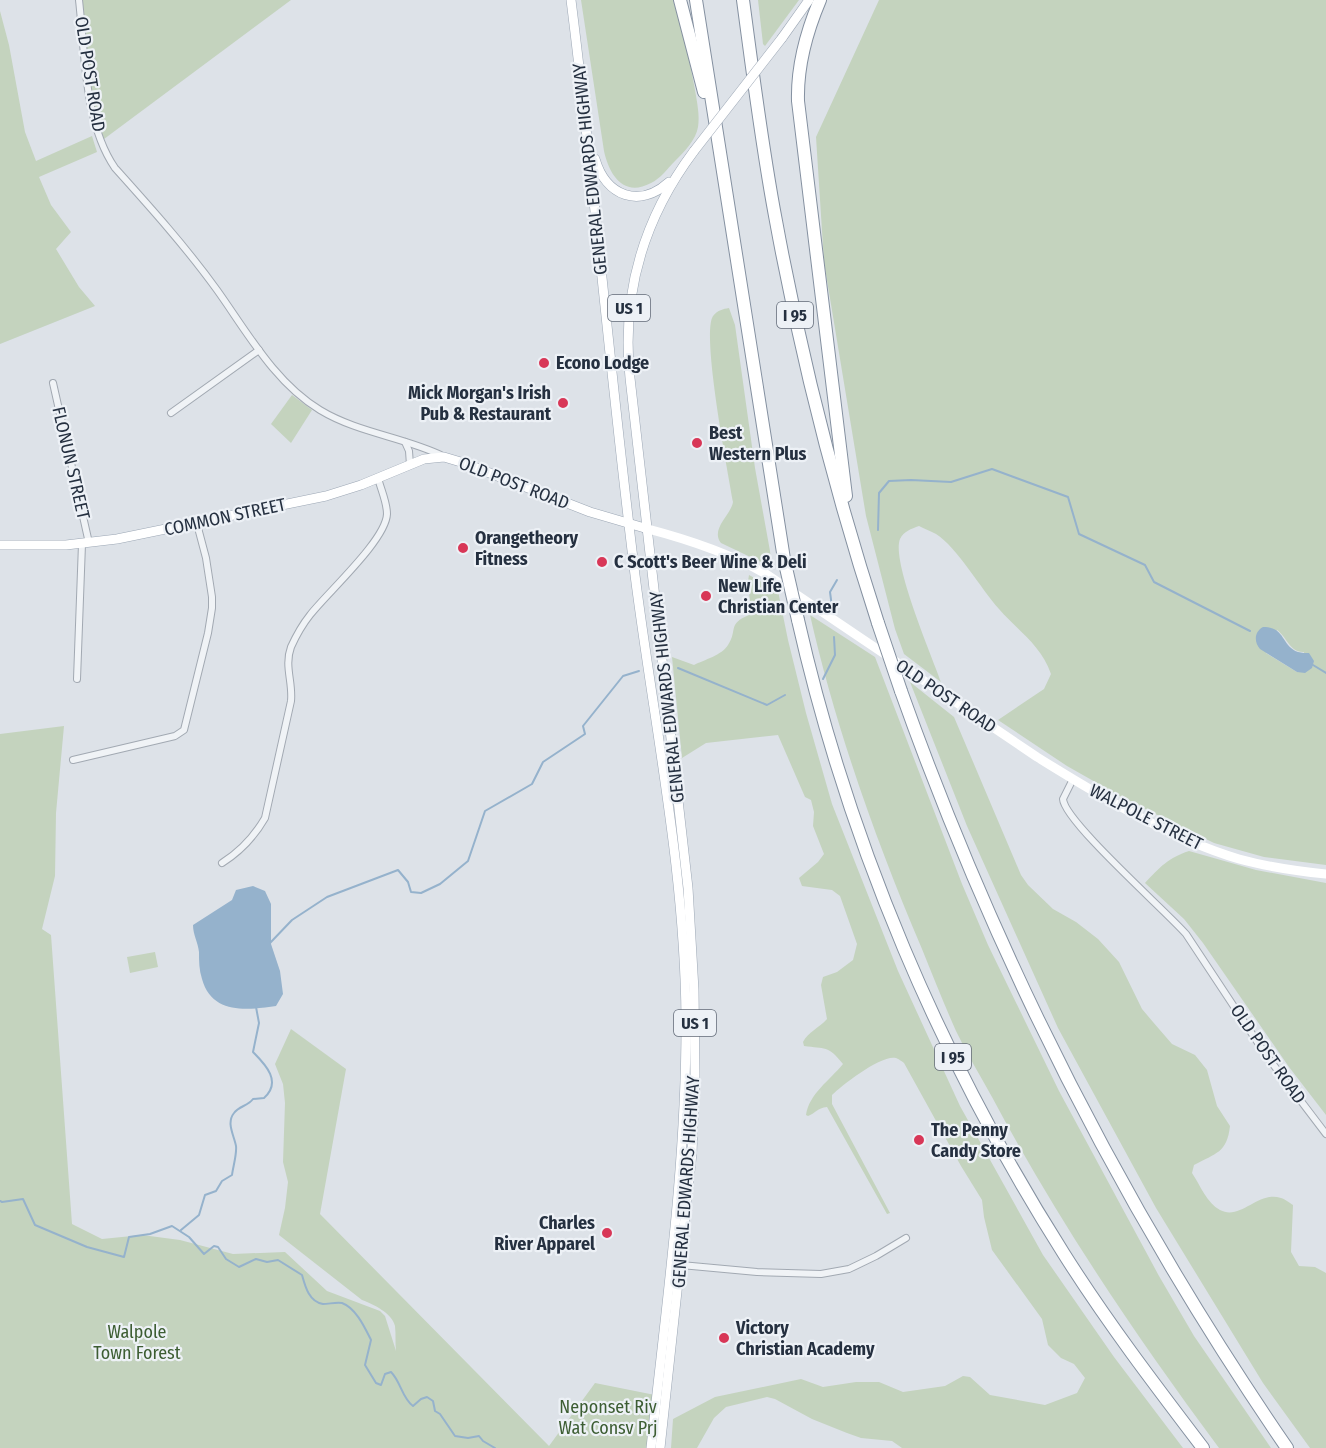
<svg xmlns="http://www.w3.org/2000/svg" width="1326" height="1448" viewBox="0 0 1326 1448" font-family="'Fira Sans Condensed',sans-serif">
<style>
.green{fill:#c4d3be;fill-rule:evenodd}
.water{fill:#95b2cc}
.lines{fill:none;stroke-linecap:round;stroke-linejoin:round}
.stream{stroke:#95b2cc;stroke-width:2}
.street-casing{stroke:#a2a9b2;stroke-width:8}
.primary-casing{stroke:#9ca7b5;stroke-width:10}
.highway-casing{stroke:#8490a0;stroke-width:14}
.street{stroke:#f0f3f6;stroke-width:6}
.secondary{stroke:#fff;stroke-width:9}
.primary{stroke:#fff;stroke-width:9}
.highway{stroke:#fff;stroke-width:12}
.primary-bridge-casing{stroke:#9ca7b5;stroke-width:10;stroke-linecap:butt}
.highway-bridge-casing{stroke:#8490a0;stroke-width:14;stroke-linecap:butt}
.primary-bridge{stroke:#fff;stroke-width:9}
.highway-bridge{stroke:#fff;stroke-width:12}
.poi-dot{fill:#d83757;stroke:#edf1f6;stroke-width:2}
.labels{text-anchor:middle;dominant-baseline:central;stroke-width:4.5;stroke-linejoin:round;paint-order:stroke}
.shield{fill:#edf1f6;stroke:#616a77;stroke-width:1.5}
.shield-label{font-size:16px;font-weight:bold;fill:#253040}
.street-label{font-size:18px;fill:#253040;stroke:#edf1f6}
.poi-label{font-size:18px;font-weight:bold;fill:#253040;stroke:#edf1f6;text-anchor:start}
.park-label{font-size:18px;fill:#3c5d32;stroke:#edf1f6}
</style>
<rect width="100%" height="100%" fill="#dde2e8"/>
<g class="green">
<path d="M79 0H291L100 142 87 72Z"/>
<path d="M581 0H673C682 30 690 60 695 90 697 102 700 116 698 127 696 140 684 152 675 161 668 168 660 179 651 183 623 198 609 174 604 151Z"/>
<path d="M758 0H799L765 46 763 44Z"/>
<path d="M879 0H1326V865L1264 857 1214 843 1127 800 1067 766 998 720 1044 689 1051 674C1041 645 1018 631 999 609 981 589 957 547 936 534 931 531 924 529 919 526 911 529 904 531 900 539 891 561 932 656 941 682L904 654 895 629 866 516 824 262 816 137ZM1277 630C1287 637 1290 653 1304 652L1297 672 1266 653Z"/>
<path d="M0 11 9 45 25 132 36 161 92 136 97 152 39 177 51 205 71 232 56 249 79 287 95 306 0 344Z"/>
<path d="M729 308 735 325 755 468 770 551 771 561 765 564 721 543C710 529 731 515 733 502 728 472 701 334 713 316 718 310 723 309 729 308Z"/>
<path d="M292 395 312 410 291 443 271 424Z"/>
<path d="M749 575 778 591 788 640 806 713 832 804 898 971 960 1106 1043 1255 1114 1357 1183 1448H902L892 1441 861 1438 847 1433 812 1419 775 1399 767 1397 726 1407 714 1418 697 1448H671L673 1419 715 1397 801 1379 823 1387 856 1382H879L903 1392 945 1386 963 1376 970 1377 990 1395 1045 1405 1077 1393 1085 1378 1074 1364 1061 1358 1048 1345 1042 1319 992 1250 984 1217 982 1200 961 1166 904 1063C903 1062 897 1058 896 1058 882 1054 842 1085 832 1095V1104L890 1213 887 1214 827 1107C817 1108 816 1113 808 1116L806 1115C809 1094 830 1080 843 1064 828 1045 825 1049 804 1046L803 1042C808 1032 819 1028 827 1019L821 985 823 977 837 972 853 960 857 944 840 896 832 890 802 886 799 878 818 862 824 854 813 826 814 812 811 800 805 797 778 735 706 743 682 758 672 657 694 665C704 660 722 655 728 645 738 630 727 624 749 615 753 601 746 589 749 575Z"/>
<path d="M810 615 875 657 962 884 988 945 1059 1091 1159 1276 1194 1336 1271 1448H1219C1136 1336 1058 1221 992 1097 980 1075 967 1054 956 1031 944 1004 933 976 922 949 876 841 836 729 810 615Z"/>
<path d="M910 682 954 717 1021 875 1028 885 1053 909 1076 922 1098 939 1119 962 1142 1009 1153 1022 1172 1044 1195 1055 1207 1070 1217 1106 1230 1126C1227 1153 1216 1153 1194 1165L1192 1173C1200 1185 1207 1203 1220 1210 1241 1221 1258 1190 1281 1198 1285 1199 1290 1203 1293 1205L1291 1252 1299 1266 1315 1267 1326 1273V1448H1310L1263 1383 1156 1208 1058 1028 967 826Z"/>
<path d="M64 726 56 813 55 876 42 929 51 935 72 1224 102 1239 142 1235 180 1240 233 1254 285 1252 327 1291 380 1311 385 1316 396 1351C395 1343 396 1334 395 1326 392 1313 373 1304 362 1300L279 1235 285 1208 288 1182 283 1162 285 1103 283 1084 275 1064 291 1029 346 1069 320 1214 549 1446 595 1383 655 1395 648 1448H0V734Z"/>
<path d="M1189 851 1256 870 1326 883V1115L1289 1067 1203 943 1184 919 1145 883C1160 867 1168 858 1189 851Z"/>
<path d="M155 952 158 967 130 973 127 957Z"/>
</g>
<g class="water">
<path d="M1263 627C1286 627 1281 646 1298 652 1302 653 1305 653 1309 653L1314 661 1312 668 1305 673 1297 672 1260 649C1254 642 1254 632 1263 627Z"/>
<path d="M253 886 265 891 271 904V944L280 971 283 994 276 1006C248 1010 212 1015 202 979 199 970 199 961 199 952 198 942 193 935 193 925L232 900 236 890Z"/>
</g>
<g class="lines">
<g class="stream">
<path d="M878 530 879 493 889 481 911 480 951 482 992 469 1068 497 1079 534 1145 565 1154 582 1250 631"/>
<path d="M832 607 830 592 837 580"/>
<path d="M1313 665 1326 673"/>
<path d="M678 668 767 705 785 695"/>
<path d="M823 679 835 655 834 637"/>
<path d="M270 943 292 920 327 897 398 870 408 882 411 892 421 893 440 884 468 861 485 811 532 784 543 762 585 734 583 726 623 676 639 671"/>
<path d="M0 1201 2 1202 23 1199 35 1225 87 1247 124 1257 129 1237 150 1234 172 1226 189 1237 204 1254 214 1246 218 1247 226 1259 239 1267 256 1259 267 1262 278 1260 302 1275C305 1286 309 1302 323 1304 329 1304 336 1302 342 1303 356 1308 365 1328 371 1340L365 1365 376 1383 381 1385 385 1374 391 1372C401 1382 402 1398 413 1406L421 1399 427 1397 433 1401 435 1411 440 1414 455 1436 468 1438 479 1436 483 1441 495 1448"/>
<path d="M181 1230 199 1215 205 1195 216 1191 222 1181 232 1175C233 1167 237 1154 236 1146 234 1135 226 1123 234 1113 239 1106 248 1106 253 1099L264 1098C282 1082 266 1065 253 1052L259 1023 256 1007"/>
</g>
<g class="street-casing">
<g id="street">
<path d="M79 0C85 53 84 123 115 168 150 207 186 247 217 290 247 332 275 383 320 410 358 433 404 437 443 456"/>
<path d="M53 383 89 543"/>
<path d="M171 413 259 350"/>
<path d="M405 442 409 451 410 465"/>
<path d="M77 679 82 544"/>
<path d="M73 760 175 736 184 730 208 633 212 608V597L206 558 197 524"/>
<path d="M1073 779 1063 799C1064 821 1166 911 1186 934L1266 1055 1326 1134"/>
<path d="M222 863C241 851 254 837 265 818L291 701C293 682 284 666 291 647 296 636 302 625 310 615 327 593 386 540 387 514 387 502 381 490 378 478"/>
<path d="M681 1265 757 1272 821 1274 849 1269 876 1256 906 1238"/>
</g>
</g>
<g class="primary-casing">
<g id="primary">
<path d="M571 0C595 191 611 383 635 575 654 725 686 874 686 1025 686 1168 666 1306 651 1448"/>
<path d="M782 38 809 0"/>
<path d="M595 159C606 196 639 209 669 182"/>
<path d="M0 545H66L117 539 326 496 361 485 424 459 444 457 464 463 590 512 648 529"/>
<path d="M660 1448 692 1153 695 1075 694 990 688 888 630 378C621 293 643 219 694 151"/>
</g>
</g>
<g class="highway-casing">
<g id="highway">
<path d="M680 0 704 92"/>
<path d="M696 0 784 559"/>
<path d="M743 0C753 74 762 148 776 221 801 357 835 491 878 623"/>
<path d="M820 0C806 33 797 65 798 101L846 496"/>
<path d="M798 620C849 845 941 1060 1064 1254 1107 1322 1155 1385 1203 1448"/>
<path d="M901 691C997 961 1125 1212 1287 1448"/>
</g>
</g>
<use href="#street" class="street"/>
<path class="secondary" d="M648 529C690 540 729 553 766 574L1037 757C1098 795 1171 839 1239 859 1268 867 1297 871 1326 874"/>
<use href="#primary" class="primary"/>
<use href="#highway" class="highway"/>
<g class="primary-bridge-casing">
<path id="primary-bridge" d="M694 151 782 38"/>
</g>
<g class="highway-bridge-casing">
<g id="highway-bridge">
<path d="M784 559 798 620"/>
<path d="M878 623 901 691"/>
</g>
</g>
<use href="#primary-bridge" class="primary-bridge"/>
<use href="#highway-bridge" class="highway-bridge"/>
</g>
<g class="poi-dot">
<circle cx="544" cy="363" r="6"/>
<circle cx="563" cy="403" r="6"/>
<circle cx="697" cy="443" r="6"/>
<circle cx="463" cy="548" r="6"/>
<circle cx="602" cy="562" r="6"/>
<circle cx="706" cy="596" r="6"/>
<circle cx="919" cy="1140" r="6"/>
<circle cx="607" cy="1233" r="6"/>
<circle cx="724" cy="1338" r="6"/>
</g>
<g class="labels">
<g class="shield">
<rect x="608" y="295" width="42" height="26" rx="4.5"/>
<rect x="777" y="302" width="36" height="26" rx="4.5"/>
<rect x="674" y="1010" width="42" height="26" rx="4.5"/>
<rect x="935" y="1044" width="36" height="26" rx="4.5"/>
</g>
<g class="shield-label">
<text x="629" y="308">US 1</text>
<text x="795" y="315">I 95</text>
<text x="695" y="1023">US 1</text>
<text x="953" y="1057">I 95</text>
</g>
<g class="street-label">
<text transform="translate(90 74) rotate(81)">OLD POST ROAD</text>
<text transform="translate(590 169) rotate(-96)">GENERAL EDWARDS HIGHWAY</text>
<text transform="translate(71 463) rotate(77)">FLONUN STREET</text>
<text transform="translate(514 483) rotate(21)">OLD POST ROAD</text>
<text transform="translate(225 517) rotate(-12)">COMMON STREET</text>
<text transform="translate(946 696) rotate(34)">OLD POST ROAD</text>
<text transform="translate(667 697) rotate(-96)">GENERAL EDWARDS HIGHWAY</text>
<text transform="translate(1146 817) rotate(27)">WALPOLE STREET</text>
<text transform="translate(1268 1054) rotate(55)">OLD POST ROAD</text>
<text transform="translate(686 1182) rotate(-86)">GENERAL EDWARDS HIGHWAY</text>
</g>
<g class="poi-label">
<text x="556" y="363">Econo Lodge</text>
<text x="551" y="393" text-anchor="end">Mick Morgan's Irish<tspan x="551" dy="21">Pub &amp; Restaurant</tspan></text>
<text x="709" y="433">Best<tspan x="709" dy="21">Western Plus</tspan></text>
<text x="475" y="538">Orangetheory<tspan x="475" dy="21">Fitness</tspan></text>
<text x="614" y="562">C Scott's Beer Wine &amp; Deli</text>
<text x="718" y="586">New Life<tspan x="718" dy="21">Christian Center</tspan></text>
<text x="931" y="1130">The Penny<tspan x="931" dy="21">Candy Store</tspan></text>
<text x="595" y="1223" text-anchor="end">Charles<tspan x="595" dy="21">River Apparel</tspan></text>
<text x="736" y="1328">Victory<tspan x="736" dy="21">Christian Academy</tspan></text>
</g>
<g class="park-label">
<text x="137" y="1332">Walpole<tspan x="137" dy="21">Town Forest</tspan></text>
<text x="608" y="1407">Neponset Riv<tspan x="608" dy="21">Wat Consv Prj</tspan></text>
</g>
</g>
</svg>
